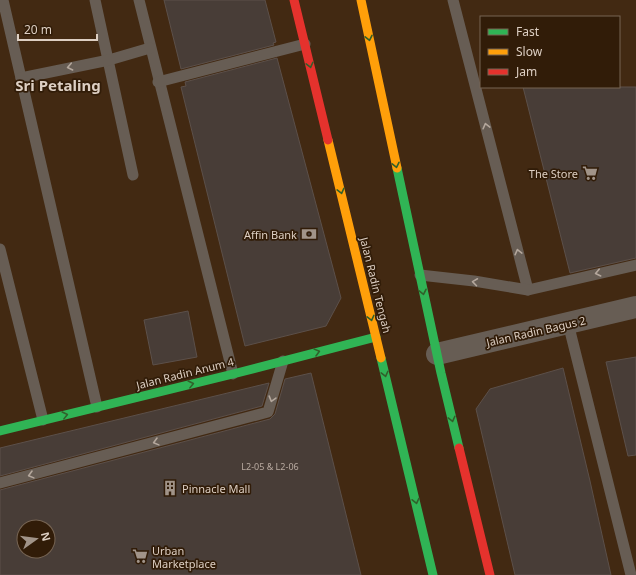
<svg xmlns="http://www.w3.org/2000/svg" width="636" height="575" viewBox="0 0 636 575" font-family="'Noto Sans',sans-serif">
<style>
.built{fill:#422912;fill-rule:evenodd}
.building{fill:#483d37;stroke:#5c504a;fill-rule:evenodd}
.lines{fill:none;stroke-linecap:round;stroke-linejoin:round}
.lane{stroke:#675d54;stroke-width:11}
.street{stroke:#675d54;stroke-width:22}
.fast{stroke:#30b455;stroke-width:9}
.slow{stroke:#ff9f0a;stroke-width:9}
.jam{stroke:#e5322d;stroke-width:9}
.oneway{stroke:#31602b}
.oneway2{stroke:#b4a79c}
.labels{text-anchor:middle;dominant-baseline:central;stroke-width:3.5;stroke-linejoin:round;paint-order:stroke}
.number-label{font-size:9px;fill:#b8aaa0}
.poi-label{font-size:11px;fill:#ddcfc3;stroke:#311c08;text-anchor:end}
.street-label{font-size:11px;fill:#ddcfc3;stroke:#311c08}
.district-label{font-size:15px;font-weight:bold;fill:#ddcfc3;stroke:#311c08}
</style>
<rect width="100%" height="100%" fill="#32261c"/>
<path class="built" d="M0 0H636V575H0ZM481 17H619V87H481ZM24 527H48V551H24Z"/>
<g class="building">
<path d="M164 0H265L276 42 273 43 274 45 181 69Z"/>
<path d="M277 58 341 298 326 326 245 346 181 87 186 86 185 82Z"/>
<path d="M523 87H636V258L570 273Z"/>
<path d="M188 311 197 357 153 365 144 320Z"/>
<path d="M636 357V455L628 456 606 362Z"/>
<path d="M563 368 590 481 611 575H515L476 409 490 389Z"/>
<path d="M311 373 361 575H0V490L270 419 275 414 285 379ZM24 527H48V551H24Z"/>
<path d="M269 383 262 406 0 476V448Z"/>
</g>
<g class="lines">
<g class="lane">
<path d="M3 0 97 407"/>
<path d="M95 0 133 175"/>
<path d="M139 0 233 374"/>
<path d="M453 0 528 290"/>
<path d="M21 78 109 60 150 48"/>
<path d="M158 82 305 44"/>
<path d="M0 249 43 420"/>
<path d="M420 275 474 281 528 290 636 265"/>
<path d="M568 323 631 575"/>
<path d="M0 483 268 412 283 361"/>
</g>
<path class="street" d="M437 354 636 307"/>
<g class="fast">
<path d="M397 168 441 373 459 448"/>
<path d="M381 358 433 575"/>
<path d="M0 431 233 374 376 337"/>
</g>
<g class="slow">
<path d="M361 0 397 168"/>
<path d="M328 140 381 358"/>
</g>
<g class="jam">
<path d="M294 0 328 140"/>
<path d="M459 448 490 575"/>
</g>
</g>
<defs><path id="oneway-chevron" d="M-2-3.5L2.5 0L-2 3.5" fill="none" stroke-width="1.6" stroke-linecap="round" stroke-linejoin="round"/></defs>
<g class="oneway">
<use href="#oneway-chevron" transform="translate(369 38) rotate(78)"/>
<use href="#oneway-chevron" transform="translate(310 65) rotate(76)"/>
<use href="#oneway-chevron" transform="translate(396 165) rotate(78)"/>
<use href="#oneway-chevron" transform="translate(341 191) rotate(76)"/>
<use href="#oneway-chevron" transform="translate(423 292) rotate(78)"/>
<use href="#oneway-chevron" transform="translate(371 318) rotate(76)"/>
<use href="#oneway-chevron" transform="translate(317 352) rotate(-15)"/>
<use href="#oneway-chevron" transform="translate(385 374) rotate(76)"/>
<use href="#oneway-chevron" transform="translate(191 384) rotate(-14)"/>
<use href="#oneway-chevron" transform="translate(65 415) rotate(-14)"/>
<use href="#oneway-chevron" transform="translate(452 419) rotate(76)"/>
<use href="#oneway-chevron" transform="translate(416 501) rotate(77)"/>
</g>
<g class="oneway2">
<use href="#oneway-chevron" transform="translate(70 67) rotate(168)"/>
<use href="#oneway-chevron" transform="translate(486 126) rotate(-104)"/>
<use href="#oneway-chevron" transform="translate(518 252) rotate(-104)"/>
<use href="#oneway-chevron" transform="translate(598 273) rotate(167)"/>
<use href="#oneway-chevron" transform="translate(475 282) rotate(-172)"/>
<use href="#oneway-chevron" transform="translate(272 399) rotate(106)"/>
<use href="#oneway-chevron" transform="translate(156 442) rotate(165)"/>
<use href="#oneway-chevron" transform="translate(31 475) rotate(165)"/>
</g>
<defs>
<g id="supermarket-bare" transform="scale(1.2)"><path d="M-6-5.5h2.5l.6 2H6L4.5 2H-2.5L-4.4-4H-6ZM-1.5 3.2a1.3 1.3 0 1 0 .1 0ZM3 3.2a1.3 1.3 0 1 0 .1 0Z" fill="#a19489" stroke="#311c08" stroke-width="2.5" paint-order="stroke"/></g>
<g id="bank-bare" transform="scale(1.2)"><path d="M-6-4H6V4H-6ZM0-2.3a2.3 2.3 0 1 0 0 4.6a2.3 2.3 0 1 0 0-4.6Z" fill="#a19489" stroke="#311c08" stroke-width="2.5" paint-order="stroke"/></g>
<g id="building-bare" transform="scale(1.2)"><path d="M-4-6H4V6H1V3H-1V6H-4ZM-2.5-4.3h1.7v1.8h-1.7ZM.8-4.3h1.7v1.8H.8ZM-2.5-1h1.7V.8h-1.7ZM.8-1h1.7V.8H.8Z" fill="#a19489" stroke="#311c08" stroke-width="2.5" paint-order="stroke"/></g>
</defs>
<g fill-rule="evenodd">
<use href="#supermarket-bare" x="590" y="173"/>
<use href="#bank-bare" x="309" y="234"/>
<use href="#building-bare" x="170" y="488"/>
<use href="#supermarket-bare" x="140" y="556"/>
</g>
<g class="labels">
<g class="number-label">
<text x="270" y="466">L2-05 &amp; L2-06</text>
</g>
<g class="poi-label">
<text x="578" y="173">The Store</text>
<text x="297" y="234">Affin Bank</text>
<text x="182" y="488" text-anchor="start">Pinnacle Mall</text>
<text x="152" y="550" text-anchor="start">Urban<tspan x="152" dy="13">Marketplace</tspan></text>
</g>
<g class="street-label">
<text transform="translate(376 285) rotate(76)">Jalan Radin Tengah</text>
<text transform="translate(536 331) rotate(-13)">Jalan Radin Bagus 2</text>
<text transform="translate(185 373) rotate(-14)">Jalan Radin Anum 4</text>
</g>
<g class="district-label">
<text x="58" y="85">Sri Petaling</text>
</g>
</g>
<rect x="480" y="16" width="140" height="72" fill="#311c08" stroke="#766453"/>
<rect x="488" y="29" width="20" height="6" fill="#30b455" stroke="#766453"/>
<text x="516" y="36" font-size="12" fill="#ddcfc3">Fast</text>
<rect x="488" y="49" width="20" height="6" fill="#ff9f0a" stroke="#766453"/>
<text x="516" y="56" font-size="12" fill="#ddcfc3">Slow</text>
<rect x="488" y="69" width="20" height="6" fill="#e5322d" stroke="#766453"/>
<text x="516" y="76" font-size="12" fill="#ddcfc3">Jam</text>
<g transform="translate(36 539) rotate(76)"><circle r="19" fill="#311c08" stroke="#766453"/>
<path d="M0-3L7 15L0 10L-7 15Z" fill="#a19489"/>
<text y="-6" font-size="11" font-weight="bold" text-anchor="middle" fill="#ddcfc3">N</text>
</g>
<path d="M18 34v6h79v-6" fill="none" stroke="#ddcfc3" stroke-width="2"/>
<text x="24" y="34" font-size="12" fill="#ddcfc3" stroke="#311c08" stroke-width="3" paint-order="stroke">20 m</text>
</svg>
